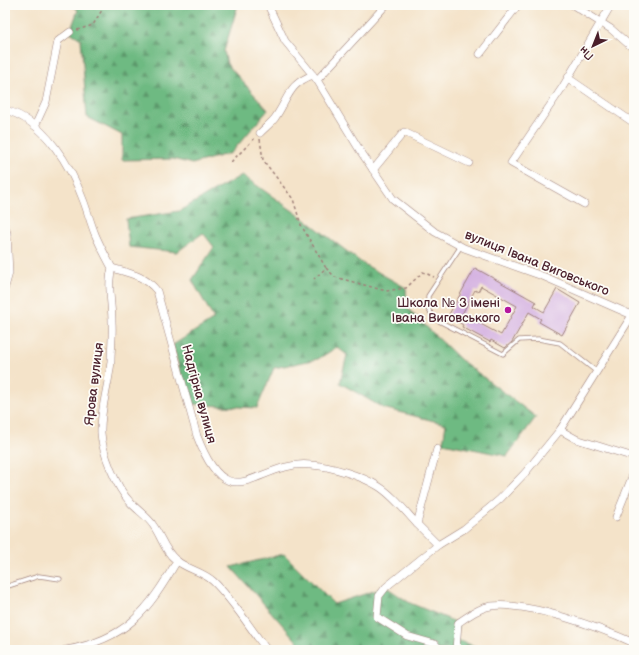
<svg xmlns="http://www.w3.org/2000/svg" width="639" height="655" viewBox="0 0 639 655" font-family="'Balsamiq Sans',sans-serif">
<style>
.forest{fill:url(#forest-firs);stroke:#5c6c56}
.building{fill:#d3afe0;fill-rule:evenodd}
.lines{fill:none;stroke-linecap:round;stroke-linejoin:round}
.service-casing{stroke:#9f817a;stroke-width:5}
.minor-casing{stroke:#9f817a;stroke-width:8}
.path{stroke:#9f817a;stroke-width:1.5;stroke-dasharray:3 3;stroke-linecap:butt}
.service{stroke:#fff;stroke-width:3.5}
.minor{stroke:#fff;stroke-width:7}
.poi-dot{fill:#b5179e;stroke:#fdfcf7;stroke-width:1.5}
.labels{text-anchor:middle;dominant-baseline:central;stroke-width:3.5;stroke-linejoin:round;paint-order:stroke}
.street-label{font-size:13px;fill:#4a1f2b;stroke:#fdfcf7}
.poi-label{font-size:13px;fill:#4a1f2b;stroke:#fdfcf7;text-anchor:end}
</style>
<defs>
<pattern id="forest-firs" width="22" height="20" patternUnits="userSpaceOnUse"><rect width="22" height="20" fill="#6eba82"/><path d="M5 1l3.5 6h-7zM16 11l3.5 6h-7z" fill="#5c976b"/></pattern>
</defs>
<rect width="100%" height="100%" fill="#fdfcf7"/>
<filter id="ink" filterUnits="userSpaceOnUse"><feTurbulence type="fractalNoise" baseFrequency=".025" numOctaves="2"/><feDisplacementMap in="SourceGraphic" scale="8" xChannelSelector="R" yChannelSelector="G"/><feConvolveMatrix kernelMatrix="1 2 1 2 8 2 1 2 1" color-interpolation-filters="sRGB"/></filter>
<filter id="wash" filterUnits="userSpaceOnUse"><feTurbulence type="fractalNoise" baseFrequency=".012" numOctaves="4" result="noise"/><feDisplacementMap in="SourceGraphic" scale="16" xChannelSelector="R" yChannelSelector="G"/><feGaussianBlur stdDeviation="0.9" result="paint"/><feColorMatrix in="noise" values="0 0 0 0 0 0 0 0 0 0 0 0 0 0 0 0 0 1.4 0 .05"/><feComposite in="paint" operator="in"/></filter>
<g filter="url(#wash)">
<rect width="100%" height="100%" fill="#f4e3c9"/>
<g class="forest">
<path d="M72 5H238L224 51 227 64 268 110 231 153 192 164 173 159 122 160V135L87 117 81 39 70 32 78 10Z"/>
<path d="M242 175 310 223 362 263 406 288 407 308 461 360 536 417 507 456 443 443 446 424 383 408 340 383 347 355 337 347 318 359 274 368 257 408 189 404 173 345 214 319 192 280 214 247 203 233 177 252 129 247 126 219 179 211Z"/>
<path d="M284 554 334 604 386 587 410 603 458 623 457 640 486 650H312L303 648 231 567Z"/>
</g>
<g id="blocks">
<path class="building" d="M475 268 536 302 534 306 544 312 557 289 580 303 562 335 539 322 541 319 529 312 512 342 505 348 491 340 490 342 462 327 463 325 448 316ZM481 286 517 306 501 335 462 314 475 290 478 292Z"/>
</g>
</g>
<g filter="url(#ink)">
<use href="#blocks" fill-opacity="0" stroke="#9f817a" stroke-width="1"/>
<g class="lines">
<g class="service-casing">
<g id="service">
<path d="M461 246 428 296V309L435 319 503 354 519 340 538 339 560 343 597 372"/>
<path d="M5 587 39 576 60 579"/>
</g>
</g>
<g class="minor-casing">
<g id="minor">
<path d="M268 5 285 41 317 80 359 149 393 199 435 232 464 248 545 277 632 315"/>
<path d="M573 5 611 29 634 49"/>
<path d="M480 54 518 5"/>
<path d="M568 78 634 123"/>
<path d="M317 80 386 5"/>
<path d="M5 110C44 120 71 166 84 202 88 213 91 224 95 234 100 246 106 257 112 268 107 284 112 304 112 322 113 335 111 348 111 361 109 385 100 409 101 433 102 452 116 487 130 502 137 510 147 516 153 525 161 536 165 552 176 560 186 569 202 571 213 581 234 601 249 627 267 650"/>
<path d="M35 126 46 102 58 41 70 32"/>
<path d="M260 133C265 128 271 123 275 118 289 98 288 84 313 75"/>
<path d="M373 170 404 132 469 163"/>
<path d="M584 204 511 163 562 88 611 5"/>
<path d="M5 227 7 233 9 273 5 287"/>
<path d="M112 268C129 273 146 276 157 291L197 436C230 523 257 459 311 465 330 466 362 476 378 486 393 495 405 511 417 524"/>
<path d="M560 430 576 439 634 457"/>
<path d="M437 449 417 524 438 545"/>
<path d="M616 517 634 472"/>
<path d="M66 650C127 639 147 612 177 561"/>
<path d="M441 650 435 644 407 636 377 617 379 596 386 587 438 545 464 529 500 499 525 473 560 430 634 312"/>
<path d="M456 650 458 623C468 616 479 608 491 606 527 601 601 628 634 643"/>
</g>
</g>
<g class="path">
<path d="M77 30 93 25 105 5"/>
<path d="M260 139 263 160 293 199 301 225 326 268 314 279"/>
<path d="M231 162 256 137"/>
<path d="M326 268 335 277 386 291 406 288 423 272 434 277"/>
</g>
<use href="#service" class="service"/>
<use href="#minor" class="minor"/>
</g>
</g>
<circle class="poi-dot" cx="508" cy="310" r="4"/>
<g class="labels">
<g class="street-label">
<text transform="translate(537 263) rotate(22)">вулиця Івана Виговського</text>
<text transform="translate(94 384) rotate(-83)">Ярова вулиця</text>
<text transform="translate(199 394) rotate(75)">Надгірна вулиця</text>
</g>
<g class="poi-label">
<text x="500" y="303">Школа № 3 імені<tspan x="500" dy="15">Івана Виговського</tspan></text>
</g>
</g>
<rect width="639" height="655" fill="none" stroke="#fdfcf7" stroke-width="20"/>
<g transform="translate(593 46) rotate(223)" stroke="#fdfcf7" stroke-width="3" paint-order="stroke">
<path d="M0-3L7 15L0 10L-7 15Z" fill="#4a1f2b"/>
<text y="-6" font-size="11" font-weight="bold" text-anchor="middle" fill="#4a1f2b">Пн</text>
</g>
</svg>
